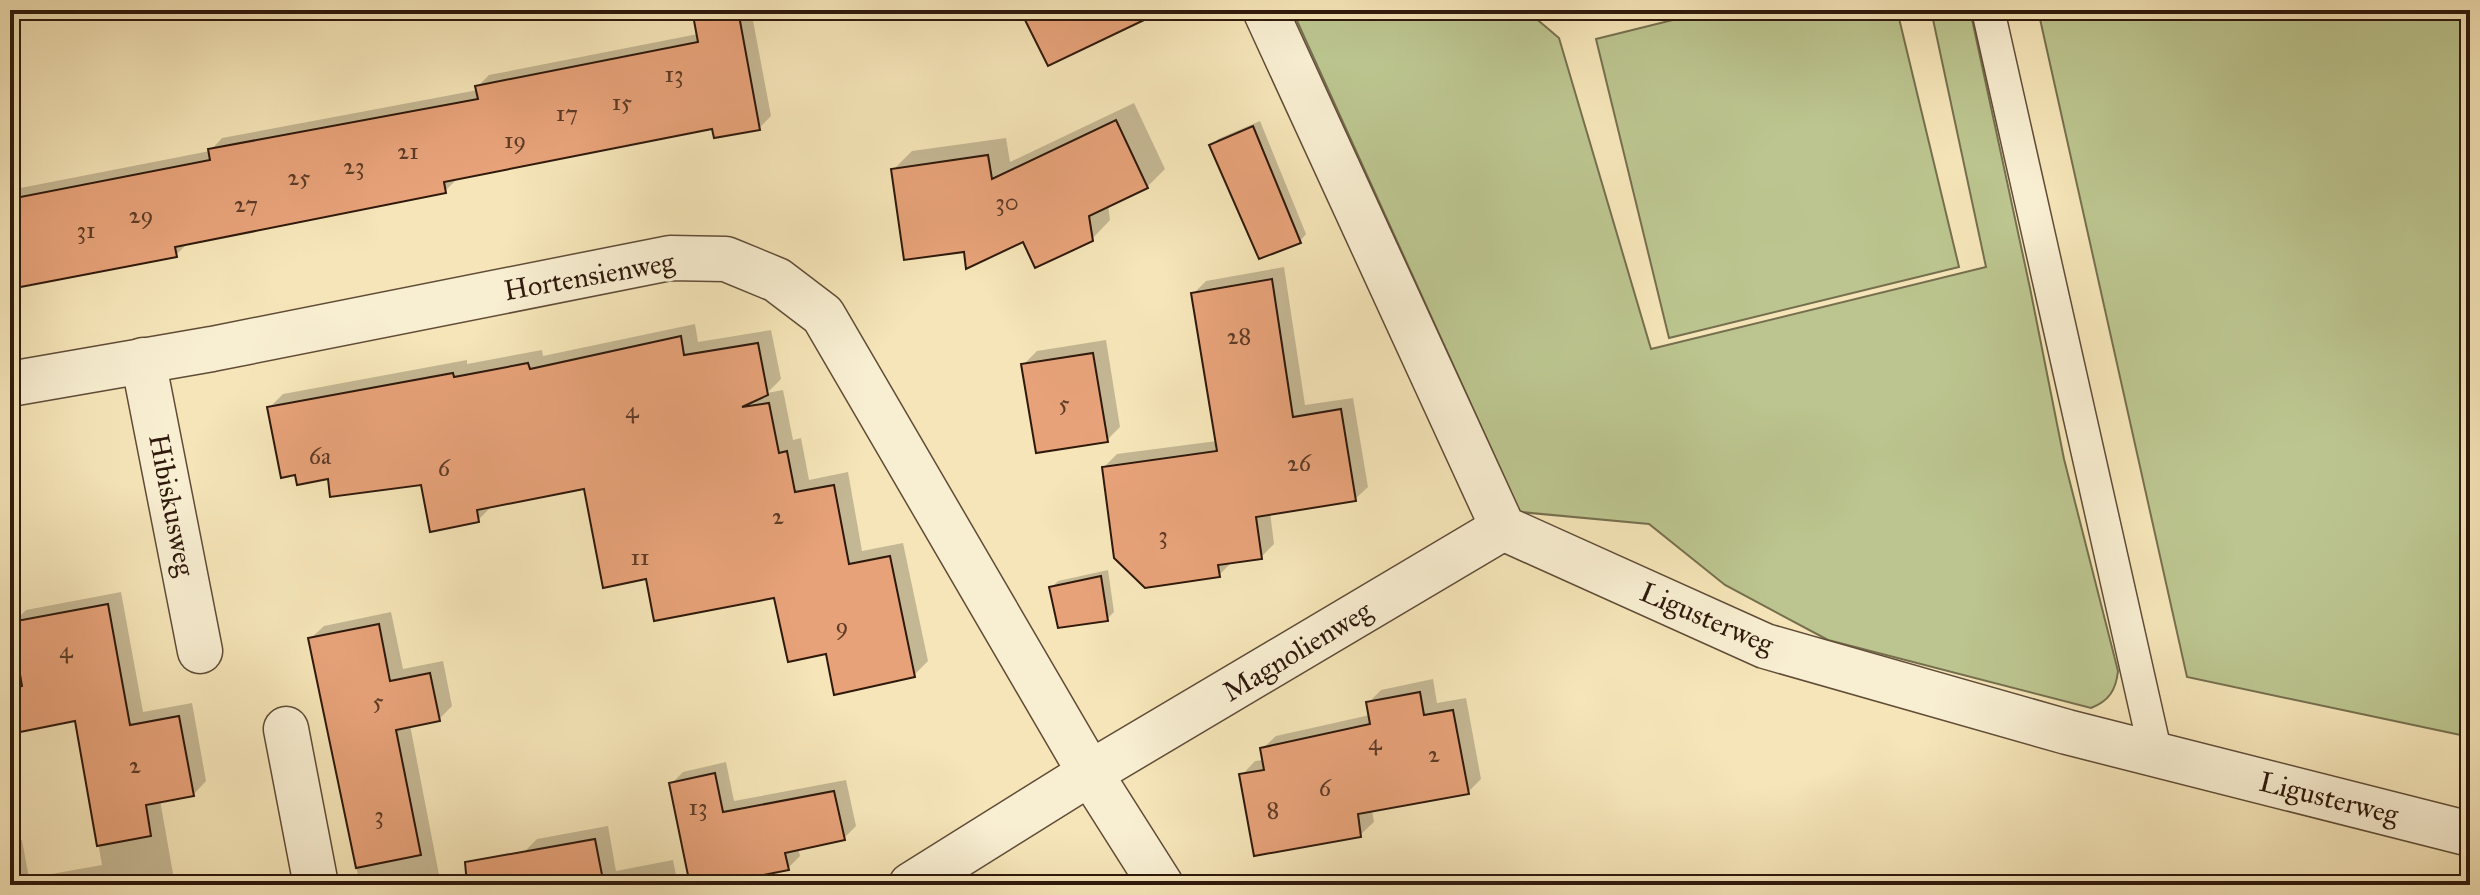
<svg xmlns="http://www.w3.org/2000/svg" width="2480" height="895" viewBox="0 0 2480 895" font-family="'IM FELL Great Primer',serif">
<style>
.green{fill:#bcc58f;stroke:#766f4e;stroke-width:2}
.shadow{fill:#0003}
.building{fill:#e7a279;stroke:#2f190c;stroke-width:2}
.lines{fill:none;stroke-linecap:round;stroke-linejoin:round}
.lane-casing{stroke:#604c37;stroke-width:35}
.street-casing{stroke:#604c37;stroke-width:47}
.lane{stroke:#f8eed1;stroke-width:32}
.street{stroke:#f8eed1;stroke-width:44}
.labels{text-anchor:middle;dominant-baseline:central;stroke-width:6;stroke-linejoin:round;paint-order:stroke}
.number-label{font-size:24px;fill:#5d3b27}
.street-label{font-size:28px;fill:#2f190c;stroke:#f8eed1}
</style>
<rect width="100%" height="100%" fill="#f5e5b8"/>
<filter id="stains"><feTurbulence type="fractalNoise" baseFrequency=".0025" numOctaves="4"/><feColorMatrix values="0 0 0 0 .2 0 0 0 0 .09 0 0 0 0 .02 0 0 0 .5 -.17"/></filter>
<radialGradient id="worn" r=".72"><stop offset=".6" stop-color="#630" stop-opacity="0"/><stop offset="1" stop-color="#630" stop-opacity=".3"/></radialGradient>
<g class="green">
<path d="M1292 10H1526L1559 38 1651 349 1986 267 1931 10H1970L2030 288 2064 459 2118 671C2116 690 2109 701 2091 708L1828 640 1725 585 1649 524 1520 512Z"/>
<path d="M1713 10H1897L1959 267 1669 338 1596 39Z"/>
<path d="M2038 10H2470V737L2187 677Z"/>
</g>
<g class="shadow">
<path d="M694 10H751L771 116 759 128 714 127 457 179 445 191 188 243 176 255 10 287V190L210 151 222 138 478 90 477 87 489 75 698 34Z"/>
<path d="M1134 103 1165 169 1147 187 1108 205 1110 220 1092 239H1024L965 249 893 170 912 151 1006 138 1010 162Z"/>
<path d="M1260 121 1306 234 1300 241 1212 146 1218 139Z"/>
<path d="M1284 267 1305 405 1353 398 1368 487 1355 499 1270 512 1274 544 1261 557 1232 562 1219 575 1104 467 1117 454 1217 441 1193 294 1206 281Z"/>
<path d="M695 324 698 342 771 330 781 379 767 393 783 390 793 440 801 438 809 480 848 472 862 551 903 543 928 661 914 675 827 652 776 596 648 577 585 486 492 506 478 520 422 482 330 477 269 408 283 394 467 360V364L542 350 543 356Z"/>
<path d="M1106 340 1120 427 1107 440 1023 365 1037 351Z"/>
<path d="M1108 570 1114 612 1107 619 1051 588 1058 581Z"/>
<path d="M121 592 143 712 192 703 206 781 193 795 160 800 175 885H10V842L22 840 29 878 102 865 76 719 16 689 24 681 13 623 26 610Z"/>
<path d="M391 612 403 669 443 661 452 706 439 719 410 725 441 885H360L310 639 324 626Z"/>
<path d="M1433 679 1437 703 1466 698 1481 779 1468 792 1372 810 1374 822 1360 835 1242 775 1255 761 1264 760 1262 749 1276 736 1370 715 1368 703 1381 690Z"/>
<path d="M726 762 734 801 846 780 856 826 844 838 798 848 800 856 788 868 692 885 671 784 683 772Z"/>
<path d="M608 826 616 871 673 860 678 885H530L523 853 537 839Z"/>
</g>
<g class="building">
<path d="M692 10H738L760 130 714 138 712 129 444 182 446 193 175 247 177 257 10 289V199L210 160 208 149 478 99 475 86 698 42Z"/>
<path d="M1020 10H1165L1048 66Z"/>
<path d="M1116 120 1148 188 1089 216 1093 241 1035 268 1023 242 966 269 964 252 904 260 891 169 988 155 992 179Z"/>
<path d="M1253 126 1301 243 1259 259 1209 145Z"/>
<path d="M1272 279 1293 417 1341 409 1356 501 1256 517 1262 559 1218 565 1220 577 1145 588 1114 558 1102 467 1217 451 1191 293Z"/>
<path d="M681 336 684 355 758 343 768 395 742 407 769 403 779 453 787 451 795 492 834 485 849 564 890 556 915 677 834 695 826 654 788 662 774 598 654 621 646 579 603 588 584 489 477 510 479 522 430 532 421 485 330 497 328 479 297 485 295 475 281 478 267 407 453 373 454 377 528 363 530 369Z"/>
<path d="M1093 353 1108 442 1036 453 1021 364Z"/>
<path d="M1101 576 1108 621 1058 628 1049 587Z"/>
<path d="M108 604 130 725 179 716 194 796 146 805 151 836 97 846 75 721 10 734V689L22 686 11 622Z"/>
<path d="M379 624 390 681 430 673 440 721 396 730 421 855 356 868 308 638Z"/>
<path d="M1420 692 1424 715 1453 710 1469 794 1358 814 1361 837 1254 856 1239 774 1264 770 1260 748 1370 724 1366 702Z"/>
<path d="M715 773 723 812 834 791 845 840 785 853 789 870 712 885H690L669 783Z"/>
<path d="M595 839 604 885H467L465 862Z"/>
</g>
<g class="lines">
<g class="lane-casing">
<path id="lane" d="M1988 10 2156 755"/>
</g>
<g class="street-casing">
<g id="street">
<path d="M1265 10 1503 528 1765 646 2067 732 2470 834"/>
<path d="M143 360 200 651"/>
<path d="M10 384 212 349 670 258 726 259 777 280 823 315 1090 773 1161 885"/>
<path d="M286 729 316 885"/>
<path d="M911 885 1090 773 1503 528"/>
</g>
</g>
<use href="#lane" class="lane"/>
<use href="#street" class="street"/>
</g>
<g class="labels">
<g class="number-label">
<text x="674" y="74">13</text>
<text x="622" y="102">15</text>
<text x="567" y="113">17</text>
<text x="515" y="140">19</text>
<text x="408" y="151">21</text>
<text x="354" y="166">23</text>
<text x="299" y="177">25</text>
<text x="1007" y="202">30</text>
<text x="246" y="204">27</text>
<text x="141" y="215">29</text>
<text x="86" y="230">31</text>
<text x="1239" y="336">28</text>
<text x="1064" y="403">5</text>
<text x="632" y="410">4</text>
<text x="320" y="456">6a</text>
<text x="1299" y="463">26</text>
<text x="444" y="468">6</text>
<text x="778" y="516">2</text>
<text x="1163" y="535">3</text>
<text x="640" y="557">11</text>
<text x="842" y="626">9</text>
<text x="66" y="650">4</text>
<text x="378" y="701">5</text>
<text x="1375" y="742">4</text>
<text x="1434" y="754">2</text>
<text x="135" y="765">2</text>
<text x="1325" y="788">6</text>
<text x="698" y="807">13</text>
<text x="1273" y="810">8</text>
<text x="379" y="815">3</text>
</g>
<g class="street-label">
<text transform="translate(589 276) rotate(-10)">Hortensienweg</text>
<text transform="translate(172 505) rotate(79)">Hibiskusweg</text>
<text transform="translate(1707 618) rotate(23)">Ligusterweg</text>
<text transform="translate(1297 651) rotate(-31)">Magnolienweg</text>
<text transform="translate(2329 798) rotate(14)">Ligusterweg</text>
</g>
</g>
<rect width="2480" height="895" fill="none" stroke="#f5e5b8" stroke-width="40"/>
<rect x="12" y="12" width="2456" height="871" fill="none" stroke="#2f190c" stroke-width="4"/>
<rect x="20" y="20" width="2440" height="855" fill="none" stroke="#2f190c" stroke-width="2"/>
<rect width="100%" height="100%" filter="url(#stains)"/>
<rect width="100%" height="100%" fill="url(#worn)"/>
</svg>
